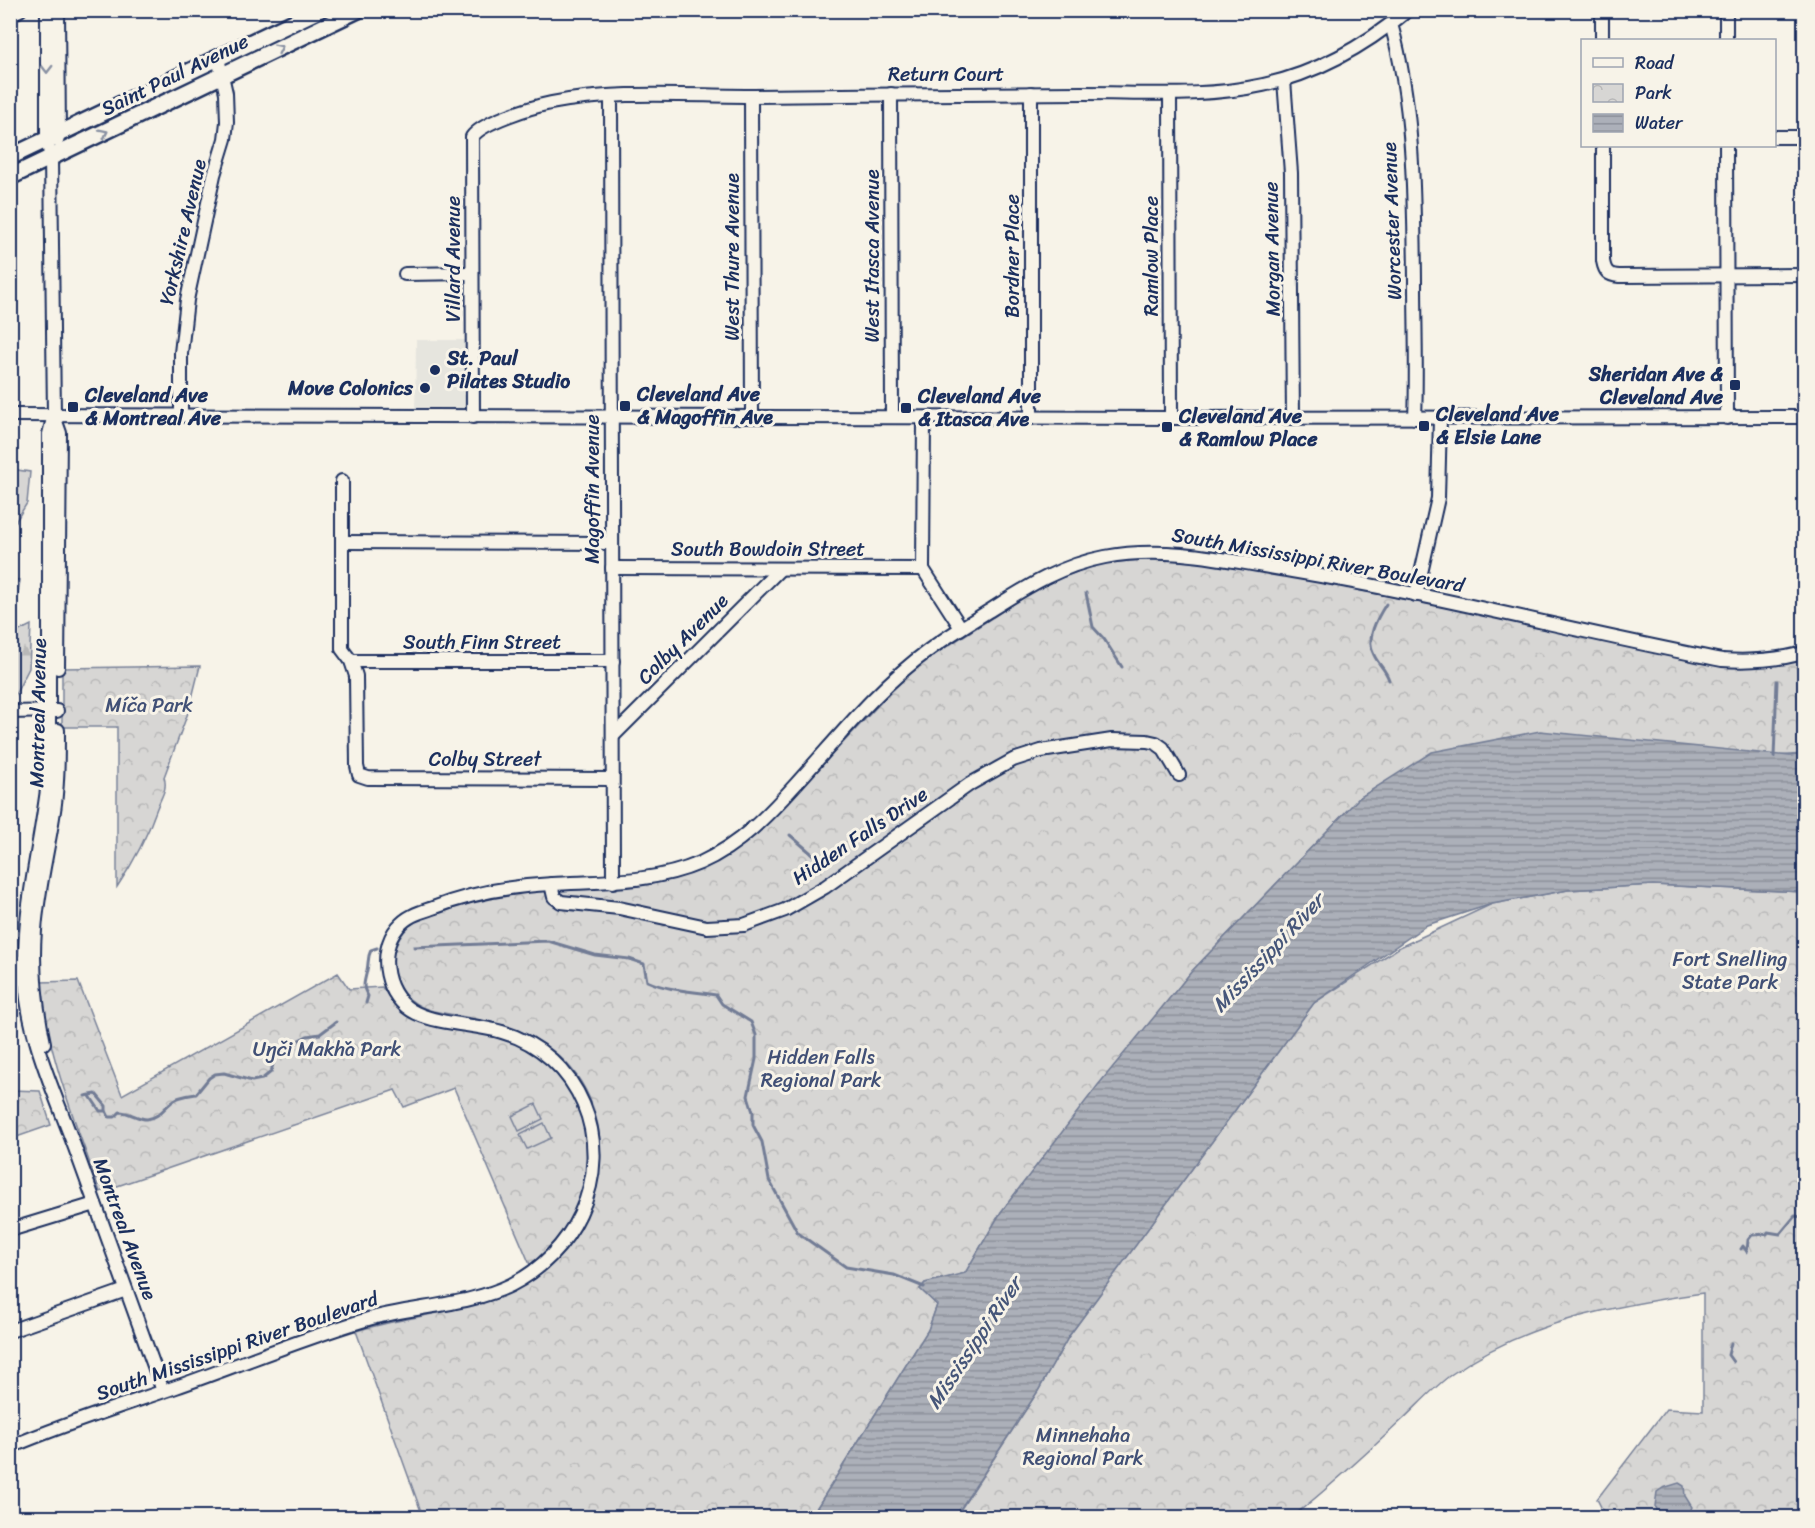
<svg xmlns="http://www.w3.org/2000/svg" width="1815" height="1528" viewBox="0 0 1815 1528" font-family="Sriracha,sans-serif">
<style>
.built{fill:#e6e5de}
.forest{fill:url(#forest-firs);stroke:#798299;stroke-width:1.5}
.park{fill:url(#park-crowns);stroke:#798299;stroke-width:1.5}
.pitch{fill:#d7d6d4;stroke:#798299;stroke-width:1.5}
.water{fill:url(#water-rules);stroke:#727c95;stroke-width:1.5}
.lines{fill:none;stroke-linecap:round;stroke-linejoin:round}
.stream{stroke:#727c95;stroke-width:3}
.minor-casing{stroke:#1b2f5e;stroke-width:16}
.major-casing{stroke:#1b2f5e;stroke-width:20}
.minor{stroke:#f7f3e8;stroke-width:12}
.major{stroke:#f7f3e8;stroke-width:15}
.oneway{stroke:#8991a3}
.poi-dot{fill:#1b2f5e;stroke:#f7f3e8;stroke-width:2}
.labels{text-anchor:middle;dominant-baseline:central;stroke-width:6;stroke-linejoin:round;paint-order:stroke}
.street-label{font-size:20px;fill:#1b2f5e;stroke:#f7f3e8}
.poi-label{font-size:20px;font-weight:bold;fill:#1b2f5e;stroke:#f7f3e8;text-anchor:start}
.park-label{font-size:20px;fill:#415076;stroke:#f7f3e8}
.water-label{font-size:21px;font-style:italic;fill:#465679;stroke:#f7f3e8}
</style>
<defs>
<pattern id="forest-firs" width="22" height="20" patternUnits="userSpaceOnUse" patternTransform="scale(1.5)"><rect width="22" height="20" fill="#d7d6d4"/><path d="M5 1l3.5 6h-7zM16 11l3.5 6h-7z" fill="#b8b8b8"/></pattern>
<pattern id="park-crowns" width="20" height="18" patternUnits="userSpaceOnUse" patternTransform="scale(1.5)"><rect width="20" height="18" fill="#d7d6d4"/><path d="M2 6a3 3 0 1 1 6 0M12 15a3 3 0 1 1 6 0" fill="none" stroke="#b8b8b8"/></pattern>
<pattern id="water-rules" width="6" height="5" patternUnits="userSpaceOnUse" patternTransform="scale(1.5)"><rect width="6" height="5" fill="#acb0b9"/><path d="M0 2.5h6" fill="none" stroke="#8b909a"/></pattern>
</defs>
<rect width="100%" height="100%" fill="#f7f3e8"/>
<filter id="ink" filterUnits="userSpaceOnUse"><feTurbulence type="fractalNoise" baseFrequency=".0167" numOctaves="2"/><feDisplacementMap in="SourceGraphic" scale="12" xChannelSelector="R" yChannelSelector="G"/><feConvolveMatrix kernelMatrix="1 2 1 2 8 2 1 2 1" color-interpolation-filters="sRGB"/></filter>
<g filter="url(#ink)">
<path class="built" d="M416 340H474L475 417H415Z"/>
<path class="forest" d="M31 625 29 668 11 703V648L17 632Z"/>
<g class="park">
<path d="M1153 559 1222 563 1585 635 1714 663 1804 658V754L1382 784 1359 798 1192 971 1099 1085 1001 1212 965 1274 925 1283 920 1289 937 1305 928 1330 811 1517H423L356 1331C414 1313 483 1313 534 1278 612 1226 628 1101 545 1045 510 1022 473 1019 433 1011 415 1006 403 997 396 980 387 958 397 933 417 920 427 914 440 911 452 908 488 897 527 891 564 889 598 888 632 889 665 881 703 873 735 853 764 827L900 682 918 665 1043 585 1089 567 1106 563Z"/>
<path d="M200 666 189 710 164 777C168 789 161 797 157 808 147 837 134 862 117 887V727H62V668Z"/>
<path d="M1653 885 1804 892V1517H1606L1597 1499 1666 1409 1703 1411V1293C1616 1305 1525 1322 1452 1374 1434 1387 1418 1405 1402 1420 1366 1454 1330 1487 1292 1517L955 1518 1038 1391 1069 1336 1314 1003 1400 947 1492 904 1568 890Z"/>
<path d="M338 973 349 989 382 987C390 999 397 1008 409 1016 420 1023 437 1024 449 1026 497 1036 538 1041 567 1085 580 1104 588 1130 588 1154 586 1205 567 1234 531 1267L454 1088 404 1107 395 1090 100 1192C76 1123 47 1054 40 982L78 981 122 1095Z"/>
<path d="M11 1090 40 1091 51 1125 11 1139Z"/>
</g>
<g class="pitch">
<path d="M11 469 30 472 27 503 11 529Z"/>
<path d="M11 579 20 580 15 616 17 632 11 648Z"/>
<path d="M536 1104 543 1119 519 1131 512 1116Z"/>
<path d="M544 1123 551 1138 527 1149 520 1135Z"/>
</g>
<g class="water">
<path d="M1540 731 1790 756 1804 754V892L1653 885 1568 890 1492 904 1427 925 1314 1003 1069 1336 1038 1391 955 1517H811L928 1330 937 1305 920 1289 925 1283 965 1273 1001 1212 1098 1085 1192 971 1359 798 1432 752Z"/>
<path d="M1679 1483 1684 1486 1685 1496 1692 1507C1688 1521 1669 1520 1657 1515L1655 1506 1657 1492 1663 1488Z"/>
</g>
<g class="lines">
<g class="stream">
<path d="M1086 593 1093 627 1104 639 1122 667"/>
<path d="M1386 604C1377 618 1365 639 1374 655 1378 664 1386 670 1389 680"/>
<path d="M1774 757 1777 681"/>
<path d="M790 835 818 859"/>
<path d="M414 947 548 941 595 955 629 959 644 964 647 981C669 991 693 991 716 995L722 1004 751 1022 756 1035V1059L748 1096 753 1112V1125L762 1142 769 1180 798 1233 846 1267 894 1275 924 1287"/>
<path d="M366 1003 368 996C361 986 365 981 367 970 369 962 367 958 371 950L377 948"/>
<path d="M85 1096 96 1094 106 1106V1111L109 1117H115L120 1112C130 1112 137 1119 147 1119 161 1118 166 1103 178 1098 183 1096 191 1095 196 1094L209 1078 215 1074 224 1073 252 1081 262 1079 271 1072 274 1060 281 1053 292 1048 299 1040 307 1036 320 1034 336 1022"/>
<path d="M90 1096 100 1111H106"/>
<path d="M1741 1249 1743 1246 1747 1252 1748 1240 1752 1235 1767 1234 1768 1232 1780 1234 1795 1216 1802 1217 1804 1215"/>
<path d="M1731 1343 1728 1355 1733 1362"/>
</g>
<g class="minor-casing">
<g id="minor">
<path d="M47 10V140L51 158 54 415 49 434V773C42 842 22 909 25 979 28 1038 55 1093 75 1148 105 1229 134 1310 163 1391"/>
<path d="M1602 10V40"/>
<path d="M1726 10V40"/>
<path d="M10 15 20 10"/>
<path d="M1391 24C1414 105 1414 197 1415 280 1415 326 1417 372 1415 418"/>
<path d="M1284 80 1291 173 1293 418"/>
<path d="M1031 93V418"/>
<path d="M891 94 892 417"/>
<path d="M1170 94 1171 418"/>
<path d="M751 96 752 417"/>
<path d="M611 97 613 882"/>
<path d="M1774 137H1804"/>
<path d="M57 141 59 135 58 10"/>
<path d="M1603 146V261C1605 272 1608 275 1619 276L1804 275"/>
<path d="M1726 146 1727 418"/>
<path d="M405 274 471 273"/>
<path d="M10 415 1171 418 1804 417"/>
<path d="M54 416 60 433 58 668"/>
<path d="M181 416V353L187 300 214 175 225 139 227 122 226 93 218 58"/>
<path d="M473 417 472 137C482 122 532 107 551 103 617 90 687 96 754 96 864 95 974 93 1084 93 1144 93 1204 98 1263 85 1318 73 1365 46 1408 10"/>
<path d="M924 418 923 569 961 628"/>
<path d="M342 481V649L351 661 356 676 357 766 359 775 368 778 612 779"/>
<path d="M342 542 612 543"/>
<path d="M612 568 923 569"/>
<path d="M1416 595 1438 498 1440 418"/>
<path d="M351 661H613"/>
<path d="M10 712 57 711"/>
<path d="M613 736 780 569"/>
<path d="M551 884 554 897 561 902 619 908 707 927 744 925 785 910 825 887 970 784 1013 760 1041 751 1112 740 1147 741 1156 743 1163 748 1179 775"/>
<path d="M10 962H32"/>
<path d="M10 979H33"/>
<path d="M44 1043C36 1006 32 968 35 930 38 891 47 855 53 817 58 789 58 759 58 730"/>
<path d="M10 1230 95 1204"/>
<path d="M10 1331 126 1290"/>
<path d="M10 1447C64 1424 121 1406 176 1387 239 1365 301 1339 365 1320 412 1306 468 1306 511 1285 541 1270 566 1244 580 1214 615 1141 580 1055 502 1032 476 1024 441 1025 416 1013 386 999 376 953 398 927 406 917 417 913 430 909 468 894 511 886 552 884 602 881 654 883 700 863 740 845 768 815 796 784 838 738 878 687 929 650 949 635 971 622 992 609 1028 586 1062 565 1105 557 1167 545 1230 561 1292 571 1436 595 1578 632 1722 660 1751 662 1777 660 1804 653"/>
</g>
</g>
<g class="major-casing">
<g id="major">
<path d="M10 157 319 10"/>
<path d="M10 177 358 10"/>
</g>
</g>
<use href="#minor" class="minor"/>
<use href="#major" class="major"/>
</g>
<defs><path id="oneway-chevron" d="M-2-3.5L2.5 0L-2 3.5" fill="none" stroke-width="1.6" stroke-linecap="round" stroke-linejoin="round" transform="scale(1.5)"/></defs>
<g class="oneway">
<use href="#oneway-chevron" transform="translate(279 48) rotate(-26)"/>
<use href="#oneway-chevron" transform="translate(47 69) rotate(90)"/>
<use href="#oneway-chevron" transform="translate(104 133) rotate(-26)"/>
</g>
</g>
<g class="poi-dot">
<circle cx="435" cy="370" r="6"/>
<rect x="1729" y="379" width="12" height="12" rx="3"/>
<circle cx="425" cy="388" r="6"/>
<rect x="619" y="400" width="12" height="12" rx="3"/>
<rect x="67" y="401" width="12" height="12" rx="3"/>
<rect x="900" y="402" width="12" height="12" rx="3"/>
<rect x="1418" y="420" width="12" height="12" rx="3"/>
<rect x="1161" y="421" width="12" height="12" rx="3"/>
</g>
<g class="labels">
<g class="street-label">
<text x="946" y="74">Return Court</text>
<text transform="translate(175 75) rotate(-26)">Saint Paul Avenue</text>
<text transform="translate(1392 221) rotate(-92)">Worcester Avenue</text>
<text transform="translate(183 232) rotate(-77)">Yorkshire Avenue</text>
<text transform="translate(1272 249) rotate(-91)">Morgan Avenue</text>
<text transform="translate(872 256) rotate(-90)">West Itasca Avenue</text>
<text transform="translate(1012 256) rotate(-90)">Bordner Place</text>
<text transform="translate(1151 256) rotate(-90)">Ramlow Place</text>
<text transform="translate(732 257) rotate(-90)">West Thure Avenue</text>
<text transform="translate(453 259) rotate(-90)">Villard Avenue</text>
<text transform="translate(592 489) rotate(-90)">Magoffin Avenue</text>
<text x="768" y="549">South Bowdoin Street</text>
<text transform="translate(1318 560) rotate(10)">South Mississippi River Boulevard</text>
<text transform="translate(683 639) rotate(-45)">Colby Avenue</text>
<text x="482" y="642">South Finn Street</text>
<text transform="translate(38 713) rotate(-89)">Montreal Avenue</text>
<text x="485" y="759">Colby Street</text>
<text transform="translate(860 836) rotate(-34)">Hidden Falls Drive</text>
<text transform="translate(125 1229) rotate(70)">Montreal Avenue</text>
<text transform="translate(237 1346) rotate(-19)">South Mississippi River Boulevard</text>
</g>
<g class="poi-label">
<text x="447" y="358">St. Paul<tspan x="447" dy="23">Pilates Studio</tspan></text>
<text x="1723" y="374" text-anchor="end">Sheridan Ave &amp;<tspan x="1723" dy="23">Cleveland Ave</tspan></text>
<text x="413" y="388" text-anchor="end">Move Colonics</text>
<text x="637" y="394">Cleveland Ave<tspan x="637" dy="23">&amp; Magoffin Ave</tspan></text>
<text x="85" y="395">Cleveland Ave<tspan x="85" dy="23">&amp; Montreal Ave</tspan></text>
<text x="918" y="396">Cleveland Ave<tspan x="918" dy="23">&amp; Itasca Ave</tspan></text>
<text x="1436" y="414">Cleveland Ave<tspan x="1436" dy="23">&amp; Elsie Lane</tspan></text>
<text x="1179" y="416">Cleveland Ave<tspan x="1179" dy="23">&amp; Ramlow Place</tspan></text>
</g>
<g class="park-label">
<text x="149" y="705">Míča Park</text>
<text x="1730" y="959">Fort Snelling<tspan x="1730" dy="23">State Park</tspan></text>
<text x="327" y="1049">Uŋči Makȟa Park</text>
<text x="821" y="1057">Hidden Falls<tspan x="821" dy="23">Regional Park</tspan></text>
<text x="1083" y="1435">Minnehaha<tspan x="1083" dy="23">Regional Park</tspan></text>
</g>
<g class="water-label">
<text transform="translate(1268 953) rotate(-47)">Mississippi River</text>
<text transform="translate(974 1343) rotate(-56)">Mississippi River</text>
</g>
</g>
<rect width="1815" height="1528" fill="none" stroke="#f7f3e8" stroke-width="36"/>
<rect x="18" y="18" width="1779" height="1492" fill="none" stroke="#1b2f5e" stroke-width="2" filter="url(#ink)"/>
<rect x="1581" y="39" width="195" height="108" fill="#f7f3e8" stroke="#9fa5b1" stroke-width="1.5"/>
<rect x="1593" y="58" width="30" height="9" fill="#f7f3e8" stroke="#9fa5b1" stroke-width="1.5"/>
<text x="1635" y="69" font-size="18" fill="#1b2f5e">Road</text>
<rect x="1593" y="84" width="30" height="18" fill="url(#park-crowns)" stroke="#9fa5b1" stroke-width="1.5"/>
<text x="1635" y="99" font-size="18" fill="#1b2f5e">Park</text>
<rect x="1593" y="114" width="30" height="18" fill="url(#water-rules)" stroke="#9fa5b1" stroke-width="1.5"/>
<text x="1635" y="129" font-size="18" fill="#1b2f5e">Water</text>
</svg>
